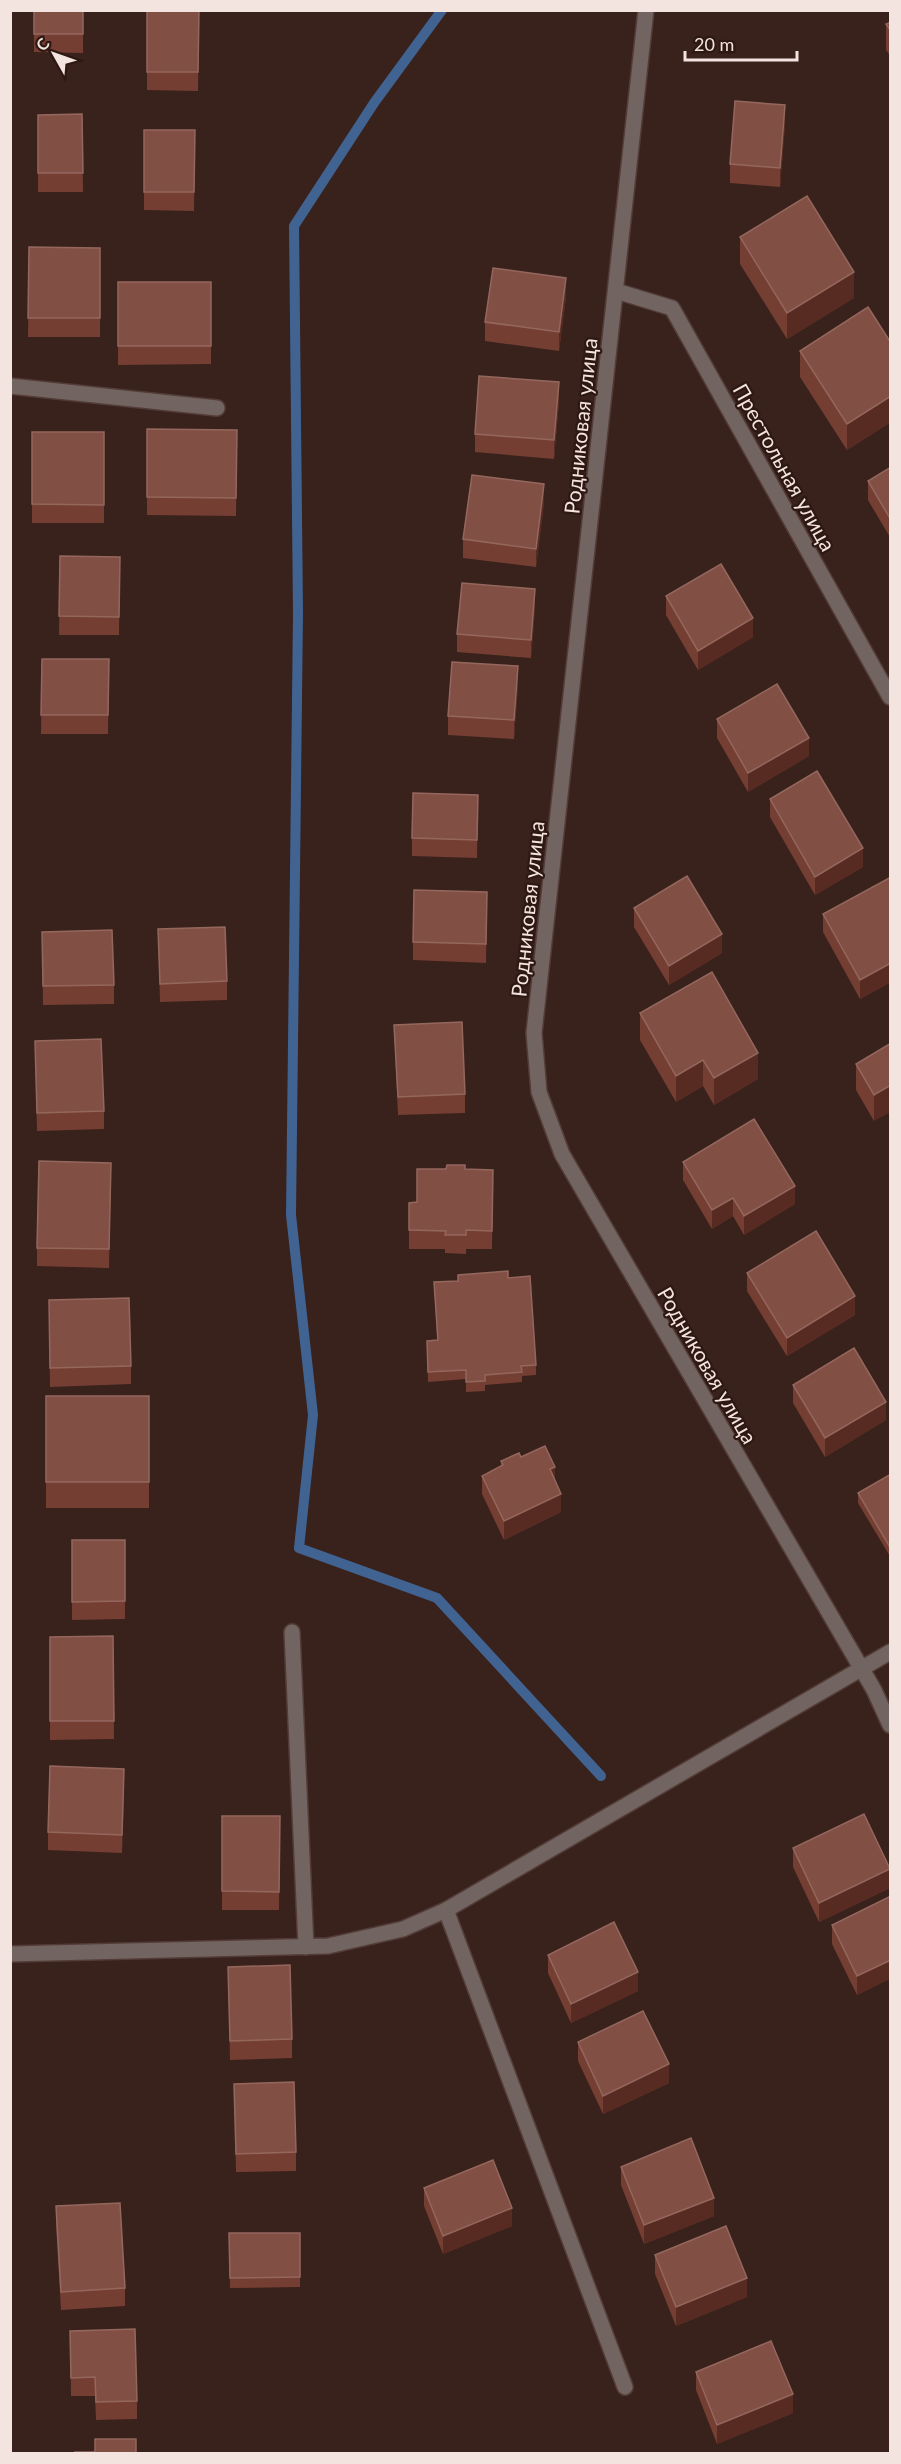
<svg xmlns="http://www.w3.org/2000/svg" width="901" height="2464" viewBox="0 0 901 2464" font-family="Lato,sans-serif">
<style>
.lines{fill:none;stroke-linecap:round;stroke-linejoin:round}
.stream{stroke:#416392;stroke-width:10}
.minor-casing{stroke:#533c37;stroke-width:18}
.minor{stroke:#716461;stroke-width:15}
.wall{fill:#753e32}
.shaded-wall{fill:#572b21}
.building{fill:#824f45;stroke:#94675d;stroke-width:1.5}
.labels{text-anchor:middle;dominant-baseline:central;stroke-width:4.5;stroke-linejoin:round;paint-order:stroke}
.street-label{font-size:21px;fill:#f4e4e0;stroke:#2e1812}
</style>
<rect width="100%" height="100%" fill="#39211c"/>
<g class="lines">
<path class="stream" d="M442 10 374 103 294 226 298 613 291 1215 313 1415 299 1548 437 1598 601 1776"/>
<g class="minor-casing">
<g id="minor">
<path d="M646 10 534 1033 539 1092 562 1154 874 1690 890 1725"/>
<path d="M616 291 672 308 890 697"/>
<path d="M10 386 217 408"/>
<path d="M292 1632 306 1947"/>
<path d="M446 1910 625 2387"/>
<path d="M10 1954 328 1946 403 1929 446 1910 890 1652"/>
</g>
</g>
<use href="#minor" class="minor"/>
</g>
<g class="wall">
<path d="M34 10H83V53L34 52Z"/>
<path d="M147 10H199L198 91 147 90Z"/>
<path d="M891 22V57L886 50V24Z"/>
<path d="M82 114 83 192H38V115Z"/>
<path d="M785 124 780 187 730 183V164Z"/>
<path d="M144 130H195L194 211 144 210Z"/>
<path d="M740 237 854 298 787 339 740 264Z"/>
<path d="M29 247 100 248V337H28Z"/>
<path d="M118 282H211V364L118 365Z"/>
<path d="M566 297 559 351 485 341V322Z"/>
<path d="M891 343V422L847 450 800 377V351Z"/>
<path d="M559 401 554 459 475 452V434Z"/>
<path d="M237 430 236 516 147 515V497Z"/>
<rect x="32" y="432" width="72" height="91"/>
<path d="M891 467V539L868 500V481Z"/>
<path d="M544 503 536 567 463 558V539Z"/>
<path d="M60 556 120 557 119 635H59Z"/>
<path d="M666 596 753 637 698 670 666 615Z"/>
<path d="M535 608 531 658 457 652V634Z"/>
<path d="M42 659H109L108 734H41Z"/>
<path d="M518 684 514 739 448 735V716Z"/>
<path d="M717 719 809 756 748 792 717 738Z"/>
<path d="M478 795 477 858 412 856V838Z"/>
<path d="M770 799 863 867 815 895 770 817Z"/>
<path d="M891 877V982L860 999 823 932V914Z"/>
<path d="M487 892 486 963 413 960V942Z"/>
<path d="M634 908 722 953 669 985 634 927Z"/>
<path d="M158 929 227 981V1000L160 1002Z"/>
<path d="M42 932 114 985V1004L43 1005Z"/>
<path d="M640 1013 758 1079 714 1105 703 1086 676 1102 640 1040Z"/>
<path d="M394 1025 465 1094V1113L398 1115Z"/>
<path d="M35 1041 104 1111V1129L37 1131Z"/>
<path d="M891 1043 874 1121 856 1090V1064Z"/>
<path d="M683 1162 795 1204 744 1235 733 1216 712 1229 683 1180Z"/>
<path d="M111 1163 109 1268 37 1266V1248Z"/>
<path d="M465 1169 493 1170 492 1249H466V1254L445 1253V1249H409V1203L417 1202Z"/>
<path d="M747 1273 855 1315 787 1356 747 1291Z"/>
<path d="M458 1275 508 1278 536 1365V1375L522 1376V1382L485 1385V1391L466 1392V1379L428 1382 427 1341 437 1340 434 1282 458 1281Z"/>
<path d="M49 1319 131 1366V1384L50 1387Z"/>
<path d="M793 1385 886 1420 825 1457 793 1403Z"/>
<rect x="46" y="1396" width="103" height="112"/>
<path d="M521 1457 555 1481 561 1512 504 1540 482 1494V1476L501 1466V1461Z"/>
<path d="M891 1474V1558L858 1503V1493Z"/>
<path d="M72 1540H125V1619L72 1620Z"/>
<path d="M113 1636 114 1739 50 1740V1637Z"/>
<path d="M124 1788 122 1853 48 1850V1832Z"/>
<path d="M222 1816H280L279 1910H222Z"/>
<path d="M793 1848 890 1888 819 1922 793 1867Z"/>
<path d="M891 1896V1978L857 1995 832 1944V1925Z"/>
<path d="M548 1955 638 1991 571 2023 548 1973Z"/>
<path d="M228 1967 292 2039V2058L230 2060Z"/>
<path d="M578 2042 669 2083 603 2114 578 2061Z"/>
<path d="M234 2084 296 2152V2171L236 2172Z"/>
<path d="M621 2167 714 2216 644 2244 621 2185Z"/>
<path d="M424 2188 512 2226 443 2254 424 2206Z"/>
<path d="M56 2206 125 2288V2306L61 2310 56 2225Z"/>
<path d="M229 2233H300V2287L230 2288Z"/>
<path d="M655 2255 747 2297 676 2326 655 2274Z"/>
<path d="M70 2331 137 2401V2419L96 2420 95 2396H71Z"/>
<path d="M696 2372 793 2413 717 2444 696 2390Z"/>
</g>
<g class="shaded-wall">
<path d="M785 105V124L780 187V168Z"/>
<path d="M854 272V298L787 339V313Z"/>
<path d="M566 278V297L559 351V332Z"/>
<path d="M559 382V401L554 459V440Z"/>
<path d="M891 396V422L847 450V424Z"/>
<path d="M544 484V503L536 567V549Z"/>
<path d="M535 589V608L531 658V640Z"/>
<path d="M753 618V637L698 670V651Z"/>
<path d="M518 666V684L514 739V720Z"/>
<path d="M809 738V756L748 792V773Z"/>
<path d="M863 848V867L815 895V877Z"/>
<path d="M722 934V953L669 985V966Z"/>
<path d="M891 963V982L860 999V980Z"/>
<path d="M758 1053V1079L714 1105V1078Z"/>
<path d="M703 1060V1086L676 1102V1076Z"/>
<path d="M891 1085V1112L874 1121V1095Z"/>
<path d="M795 1186V1204L744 1235V1216Z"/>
<path d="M733 1198V1216L712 1229V1210Z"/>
<path d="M855 1296V1315L787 1356V1338Z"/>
<path d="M886 1402V1420L825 1457V1438Z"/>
<path d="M555 1467V1485L550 1469Z"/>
<path d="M561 1494V1512L504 1540V1521Z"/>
<path d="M124 1769V1788L122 1853V1835Z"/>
<path d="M890 1869V1888L819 1922V1903Z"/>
<path d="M891 1960V1978L857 1995V1976Z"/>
<path d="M638 1972V1991L571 2023V2004Z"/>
<path d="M669 2064V2083L603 2114V2096Z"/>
<path d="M714 2198V2216L644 2244V2225Z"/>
<path d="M512 2208V2226L443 2254V2236Z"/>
<path d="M747 2278V2297L676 2326V2307Z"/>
<path d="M793 2394V2413L717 2444V2425Z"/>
</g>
<g class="building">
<rect x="34" y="10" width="49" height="24"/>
<path d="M147 10H199L198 72H147Z"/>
<path d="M891 22V31L886 24Z"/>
<path d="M735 101 785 105 780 168 730 164Z"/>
<path d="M82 114 83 173H38V115Z"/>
<path d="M144 130H195L194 192H144Z"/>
<path d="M807 196 854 272 787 313 740 237Z"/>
<path d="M29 247 100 248V318H28Z"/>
<path d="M493 268 566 278 559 332 485 322Z"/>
<rect x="118" y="282" width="93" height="64"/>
<path d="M868 307 891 343V396L847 424 800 351Z"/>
<path d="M479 376 559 382 554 440 475 434Z"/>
<path d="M147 429 237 430 236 498 147 497Z"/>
<path d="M32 432H104V505L32 504Z"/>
<path d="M891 467V520L868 481Z"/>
<path d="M472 475 544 484 536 549 463 539Z"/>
<path d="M60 556 120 557 119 617 59 616Z"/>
<path d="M721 564 753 618 698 651 666 596Z"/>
<path d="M462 583 535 589 531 640 457 634Z"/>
<path d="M42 659H109L108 715H41Z"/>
<path d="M452 662 518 666 514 720 448 716Z"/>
<path d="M777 684 809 738 748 773 717 719Z"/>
<path d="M817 771 863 848 815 877 770 799Z"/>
<path d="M413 793 478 795 477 840 412 838Z"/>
<path d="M687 876 722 934 669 966 634 908Z"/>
<path d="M891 877V963L860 980 823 914Z"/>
<path d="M414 890 487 892 486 944 413 942Z"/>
<path d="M225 927 227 981 160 984 158 929Z"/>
<path d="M112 930 114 985 43 986 42 932Z"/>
<path d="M712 972 758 1053 714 1078 703 1060 676 1076 640 1013Z"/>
<path d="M462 1022 465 1094 398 1097 394 1025Z"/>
<path d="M101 1039 104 1111 37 1113 35 1041Z"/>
<path d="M891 1043V1085L874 1095 856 1064Z"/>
<path d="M754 1119 795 1186 744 1216 733 1198 712 1210 683 1162Z"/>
<path d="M39 1161 111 1163 109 1249 37 1248Z"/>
<path d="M447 1165H465V1169L493 1170 492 1231 466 1230V1235H445L446 1231 409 1230V1203L417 1202V1169H446Z"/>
<path d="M816 1231 855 1296 787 1338 747 1273Z"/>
<path d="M508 1271V1278L530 1276 536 1365 521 1366 522 1372 485 1375V1381L466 1382V1370L428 1372 427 1341 438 1340 434 1282 458 1281V1275Z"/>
<path d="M129 1298 131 1366 50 1368 49 1300Z"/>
<path d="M854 1348 886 1402 825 1438 793 1385Z"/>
<rect x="46" y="1396" width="103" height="86"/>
<path d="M545 1446 555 1467 550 1469 561 1494 504 1521 482 1476 503 1465 501 1461 519 1453 521 1457Z"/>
<path d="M891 1474V1549L858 1493Z"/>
<path d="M72 1540H125V1601L72 1602Z"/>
<path d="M113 1636 114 1721H50V1637Z"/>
<path d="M50 1766 124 1769 122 1835 48 1832Z"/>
<path d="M864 1814 890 1869 819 1903 793 1848Z"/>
<path d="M222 1816H280L279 1892 222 1891Z"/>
<path d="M891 1896V1960L857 1976 832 1925Z"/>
<path d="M614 1922 638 1972 571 2004 548 1955Z"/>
<path d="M290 1965 292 2039 230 2041 228 1967Z"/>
<path d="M643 2011 669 2064 603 2096 578 2042Z"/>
<path d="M294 2082 296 2152 236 2154 234 2084Z"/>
<path d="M691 2138 714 2198 644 2225 621 2167Z"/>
<path d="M493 2160 512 2208 443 2236 424 2188Z"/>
<path d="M120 2203 125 2288 61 2292 56 2206Z"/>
<path d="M726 2226 747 2278 676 2307 655 2255Z"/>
<path d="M229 2233H300V2277L230 2278Z"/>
<path d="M135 2329 137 2401 96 2402 95 2377 71 2378 70 2331Z"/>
<path d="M771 2341 793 2394 717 2425 696 2372Z"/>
<path d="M95 2439H136V2454H75V2452H95Z"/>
</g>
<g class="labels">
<g class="street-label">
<text transform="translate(580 426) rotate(-84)">Родниковая улица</text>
<text transform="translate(785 467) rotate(61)">Престольная улица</text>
<text transform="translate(527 909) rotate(-84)">Родниковая улица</text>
<text transform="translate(708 1365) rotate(60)">Родниковая улица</text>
</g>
</g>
<rect width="901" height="2464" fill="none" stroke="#f4e4e0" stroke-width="24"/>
<g transform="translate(54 54) rotate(310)" stroke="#2e1812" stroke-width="4.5" paint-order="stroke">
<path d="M0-4.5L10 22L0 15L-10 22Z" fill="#f4e4e0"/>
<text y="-9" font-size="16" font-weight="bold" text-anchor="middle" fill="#f4e4e0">С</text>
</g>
<path d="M685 51v9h112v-9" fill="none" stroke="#f4e4e0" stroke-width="3"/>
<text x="694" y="51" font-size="18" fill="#f4e4e0" stroke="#2e1812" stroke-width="4.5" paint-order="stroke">20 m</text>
</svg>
